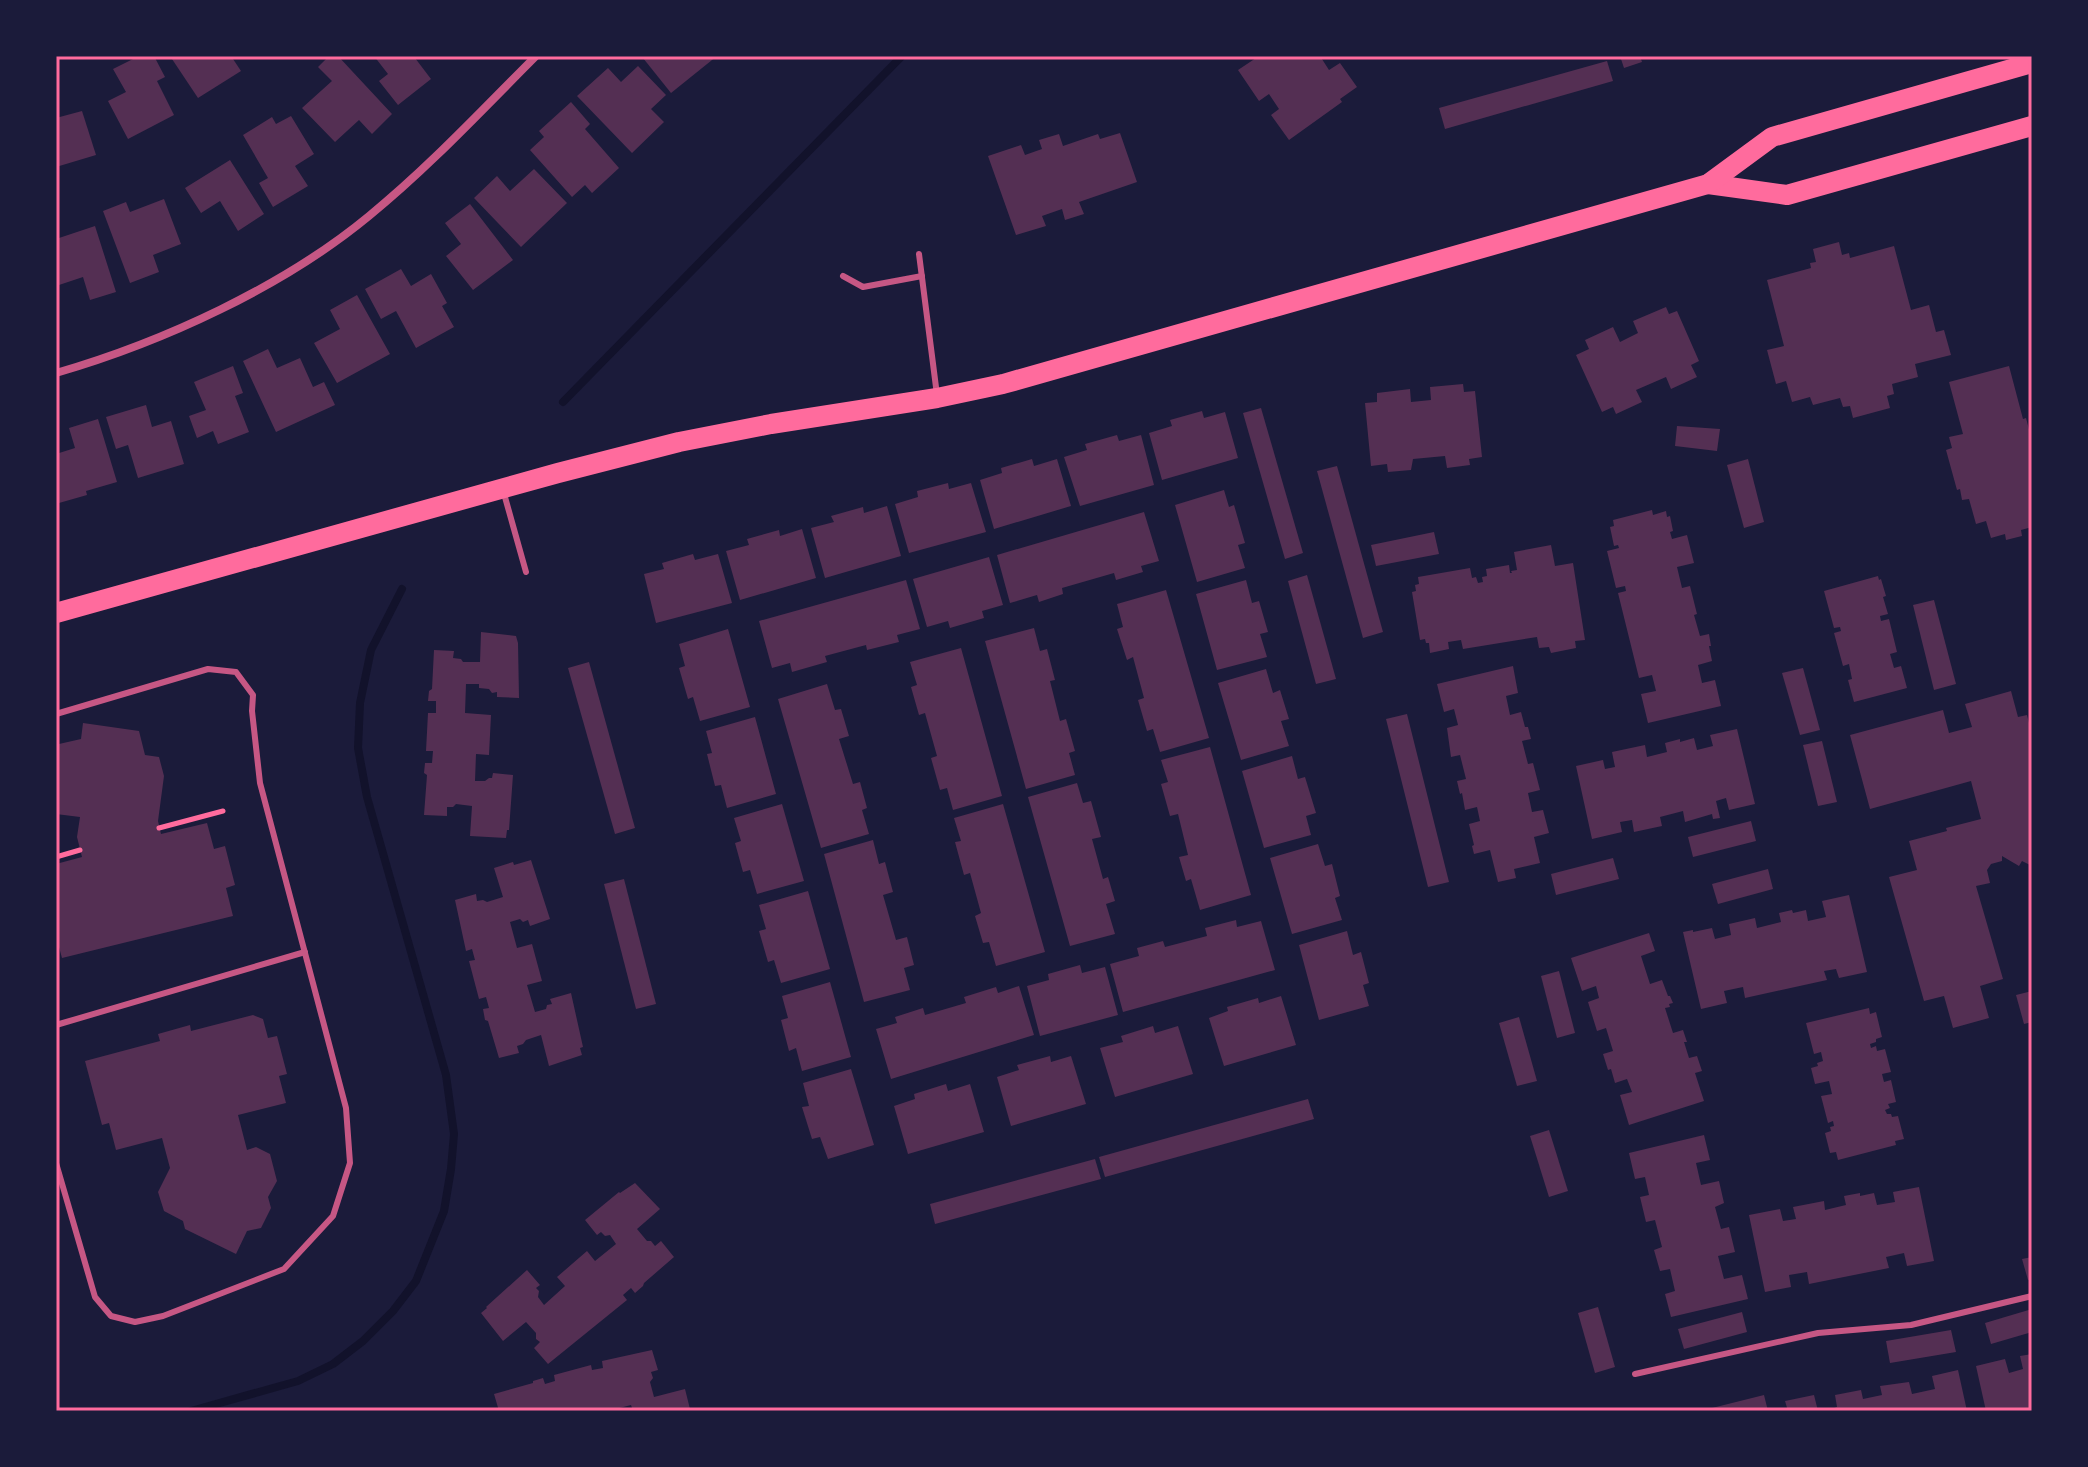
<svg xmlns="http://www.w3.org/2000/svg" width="2088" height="1467" viewBox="0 0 2088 1467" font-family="Georgia,serif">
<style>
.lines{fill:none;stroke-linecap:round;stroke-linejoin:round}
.stream{stroke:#12122b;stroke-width:8}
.building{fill:#542f53}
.path{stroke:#ff6b9d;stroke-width:5}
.service{stroke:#c65784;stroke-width:6}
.minor{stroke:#c65784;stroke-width:8}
.primary{stroke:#ff6b9d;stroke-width:20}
.neatline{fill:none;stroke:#ff6b9d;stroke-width:3}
</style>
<rect width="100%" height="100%" fill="#1b1b3a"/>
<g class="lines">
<g class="stream">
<path d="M563 402 902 56"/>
<path d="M191 1411 298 1381 333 1364 363 1341 393 1311 416 1281 444 1211 451 1169 454 1134 446 1075 367 797 358 748 360 703 371 650 402 589"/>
</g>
</g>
<g class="building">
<path d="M139 56H154L165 77 157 81 174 115 128 139 108 101 126 92 113 69Z"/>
<path d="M170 56H231L241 71 198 98Z"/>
<path d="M329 56H338L392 114 372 134 359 120 335 142 302 108 332 81 318 67Z"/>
<path d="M374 56H418L415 58 431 79 398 105 379 81 388 74Z"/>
<path d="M646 56H717L671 93 643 58Z"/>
<path d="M1259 56H1320L1329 70 1340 63 1357 87 1340 99 1342 102 1289 140 1271 115 1279 109 1269 94 1259 101 1238 70Z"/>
<path d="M1620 56H1640L1642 62 1624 68Z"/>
<path d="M1607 61 1613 81 1445 129 1439 108Z"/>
<path d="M638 66 666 95 651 109 664 122 632 153 577 96 608 68 621 82Z"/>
<path d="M571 102 590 124 585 129 619 168 592 193 585 185 572 197 530 150 544 137 539 131Z"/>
<path d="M82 111 96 155 56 167V118Z"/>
<path d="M291 116 314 154 295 166 308 186 273 207 259 183 268 178 243 135 272 117 276 124Z"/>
<path d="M1120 133 1137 182 1079 202 1084 214 1065 220 1062 209 1042 216 1046 226 1016 235 988 156 1021 145 1025 155 1042 149 1039 140 1059 134 1063 146 1098 134 1100 139Z"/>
<path d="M230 160 264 214 238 231 220 201 201 213 185 188Z"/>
<path d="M534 169 567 203 521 247 474 198 497 176 510 191Z"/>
<path d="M164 199 181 244 153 255 159 272 130 283 103 211 126 202 130 212Z"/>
<path d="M470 204 513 260 473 290 446 256 461 244 445 223Z"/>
<path d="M95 226 116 292 90 300 83 277 59 285 56 276V239Z"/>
<path d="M1839 242 1842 255 1849 253 1850 258 1894 246 1911 310 1929 305 1936 332 1944 330 1951 355 1915 364 1918 377 1892 384 1894 394 1887 396 1890 408 1853 418 1850 406 1843 407 1840 398 1813 405 1810 397 1792 402 1786 381 1776 384 1767 350 1784 346 1767 280 1811 268 1810 263 1816 262 1813 249Z"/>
<path d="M401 269 411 286 431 274 447 303 442 306 454 327 416 348 396 311 381 319 365 289Z"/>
<path d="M357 295 390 354 337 383 314 343 340 329 330 310Z"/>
<path d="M1666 307 1669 314 1677 311 1699 361 1691 365 1697 377 1671 389 1666 377 1636 390 1642 402 1616 414 1613 407 1602 412 1576 355 1589 349 1585 340 1613 327 1620 342 1638 333 1633 321Z"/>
<path d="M268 349 277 368 300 358 313 387 324 382 335 405 276 432 243 361Z"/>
<path d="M233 366 243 393 235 396 249 432 218 444 213 431 197 438 189 416 206 410 194 382Z"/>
<path d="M2009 366 2023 419 2026 418 2032 441V446L2030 447 2032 455V527L2021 530 2022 536 2006 540 2005 534 1991 538 1986 521 1976 524 1969 499 1962 500 1960 489 1957 490 1946 450 1952 448 1949 437 1963 434 1949 382Z"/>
<path d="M1463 384 1464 392 1475 391 1482 457 1469 459 1470 465 1447 468 1445 456 1413 459 1411 470 1388 472 1387 464 1371 466 1365 403 1377 402V393L1410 389 1411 402 1431 400 1430 387Z"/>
<path d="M146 405 152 427 171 421 184 464 138 478 128 445 116 449 106 417Z"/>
<path d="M1261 408 1303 553 1285 559 1243 413Z"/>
<path d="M1202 411 1204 418 1225 412 1238 458 1162 480 1149 433 1172 426 1170 420Z"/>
<path d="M98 419 117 482 86 491 87 495 59 503 56 494V454L75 448 69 428Z"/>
<path d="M1677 426 1720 429 1717 451 1675 446Z"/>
<path d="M1117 435 1119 441 1141 435 1154 485 1080 506 1064 457 1087 450 1085 444Z"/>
<path d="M1032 459 1034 466 1057 459 1071 506 994 529 980 480 1002 473 1001 468Z"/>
<path d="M1748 459 1764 522 1744 528 1727 465Z"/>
<path d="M1337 466 1383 632 1363 638 1317 471Z"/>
<path d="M948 483 949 489 971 483 986 532 909 553 895 504 918 497 917 491Z"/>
<path d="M1224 490 1229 507 1234 505 1245 543 1238 545 1245 568 1197 582 1175 505Z"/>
<path d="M887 506 901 556 825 578 811 528 834 522 831 516 863 507 864 513Z"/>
<path d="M1652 510 1653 515 1666 511 1667 517 1670 516 1673 531 1670 532 1672 539 1687 535 1694 563 1677 567 1682 588 1690 586 1697 614 1694 615 1700 636 1709 634 1711 646H1709L1712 661 1698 665 1702 683 1715 680 1721 706 1648 723 1641 694 1656 691 1652 675 1639 678 1618 593 1626 591 1625 586 1616 588 1607 551 1619 548 1618 545 1614 546 1610 527 1614 526 1613 520Z"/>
<path d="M1144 512 1159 561 1141 566 1143 572 1116 580 1114 573 1062 588 1063 594 1039 602 1037 595 1010 603 997 555Z"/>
<path d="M802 529 816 578 740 600 726 551 749 545 747 539 779 530 780 536Z"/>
<path d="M1434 532 1439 554 1376 566 1371 545Z"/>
<path d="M1551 545 1555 566 1573 563 1585 640 1575 641 1576 648 1551 653 1549 647 1539 648 1537 637 1463 649 1461 640 1448 642 1449 649 1430 653 1429 643H1426L1425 639 1420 640 1412 592 1416 591 1415 585 1419 584 1418 577 1470 568 1472 578 1476 577 1478 583 1483 582 1482 577 1487 576 1486 569 1509 565 1510 573H1512L1511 571 1517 570 1514 552Z"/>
<path d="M693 554 695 560 718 554 732 603 656 623 644 574 664 569 662 563Z"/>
<path d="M989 557 1003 605 982 611 984 618 950 628 948 621 927 627 913 579Z"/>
<path d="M1307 575 1336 679 1316 684 1288 581Z"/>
<path d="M1878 576 1879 580 1881 579 1886 596 1883 597 1888 614 1880 616 1881 621 1889 619 1897 652 1890 654 1894 668 1901 666 1907 688 1854 702 1848 680 1852 679 1849 664 1843 666 1834 633 1841 631 1840 627 1834 628 1824 591Z"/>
<path d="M906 580 920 629 897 635 899 642 867 650 866 645 825 656 827 662 792 672 790 663 772 668 759 621Z"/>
<path d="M1246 580 1252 603 1259 601 1268 632 1260 634 1267 657 1217 670 1196 594Z"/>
<path d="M1166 590 1209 738 1160 752 1153 729 1147 731 1138 700 1144 698 1133 657 1127 660 1117 629 1123 627 1117 604Z"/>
<path d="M1934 600 1956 684 1934 690 1913 605Z"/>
<path d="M1034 628 1040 651 1047 649 1055 680 1050 681 1060 721 1066 719 1075 751 1069 753 1075 775 1026 789 985 641Z"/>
<path d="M728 629 750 707 700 721 693 697 688 699 679 668 685 666 679 644Z"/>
<path d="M481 632 516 636 518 643 519 698 497 697V692L492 693 489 689 479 688V684H466L465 713 491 715 489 755 476 754 475 781H485L489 778H492L493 773 513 775 509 830H507L506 838 470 836 472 806 456 804 453 807H447V816L424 815 427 775 424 773 425 763H432L433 751H426L428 713H436V701H428L429 691 432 689 434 650 454 651 453 658 461 659 463 662H480Z"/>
<path d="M961 648 1002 796 953 810 947 788 940 790 931 758 937 756 925 713 919 715 911 687 917 685 910 662Z"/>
<path d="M589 662 635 828 615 834 568 668Z"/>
<path d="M1513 666 1518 693 1506 696 1510 715 1521 712 1525 727H1528L1531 739 1522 741 1528 764 1533 763 1540 790 1528 793 1532 812 1543 810 1549 833 1534 837 1540 863 1514 869 1516 878 1498 882 1490 850 1474 854 1472 846 1474 845 1469 824 1480 821 1477 807 1465 810 1462 793 1460 794 1457 781 1466 779 1460 755 1451 757 1447 728 1458 725 1454 709 1444 712 1437 684Z"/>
<path d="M1803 668 1820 730 1800 735 1782 673Z"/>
<path d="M1266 669 1273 693 1280 690 1289 719 1281 721 1289 746 1241 760 1218 683Z"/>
<path d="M827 684 835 710 841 709 849 736 839 739 853 784 860 782 867 808 862 810 869 834 821 848 778 699Z"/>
<path d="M2011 691 2018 717 2027 715 2032 735V866L2022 861 2019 866 2002 856V861L1991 864 1987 870 1990 883 1976 886 2003 979 1980 986 1989 1018 1953 1028 1944 996 1924 1001 1889 877 1917 870 1909 841 1947 831 1946 828 1981 819 1971 781 1870 809 1850 735 1943 710 1949 733 1972 727 1965 704Z"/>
<path d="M1407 714 1449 882 1428 887 1386 719Z"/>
<path d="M755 717 776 794 727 808 721 785 715 786 707 754 712 753 706 731Z"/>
<path d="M83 723 139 731 145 755 159 757 164 776 158 821 161 834 207 823 214 849 225 846 235 885 226 888 233 916 62 958 56 936V864L82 857 77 837 80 817 56 814V767L59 744 81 739Z"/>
<path d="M1737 729 1755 804 1729 810 1726 798 1716 801 1720 818 1713 819 1712 814 1685 822 1683 811 1660 817 1662 826 1634 832 1632 820 1620 822 1622 832 1592 839 1576 766 1603 760 1605 769 1615 767 1612 752 1645 745 1647 757 1667 752 1665 743 1680 739V742L1694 738 1697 750 1713 746 1710 735Z"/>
<path d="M1822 741 1837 802 1818 806 1803 745Z"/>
<path d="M1210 747 1251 895 1200 910 1191 879 1186 881 1179 857 1188 855 1178 814 1170 816 1161 784 1168 782 1161 760Z"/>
<path d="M1292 756 1298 779 1305 777 1316 813 1306 816 1311 835 1264 848 1242 771Z"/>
<path d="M1077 783 1083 803 1091 801 1101 837 1092 839 1103 879 1108 877 1115 901 1106 904 1115 934 1070 946 1028 797Z"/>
<path d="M782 804 804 881 757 894 750 870 743 872 735 843 741 841 734 818Z"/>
<path d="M1003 804 1045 952 996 966 989 942 983 943 975 916 981 913 970 873 964 875 955 842 961 841 954 818Z"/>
<path d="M1751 821 1756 841 1693 857 1688 837Z"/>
<path d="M873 840 879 864 885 862 893 892 883 895 896 940 907 937 914 965 904 968 910 990 864 1002 824 854Z"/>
<path d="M1318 844 1325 866 1332 864 1340 896 1335 898 1342 920 1292 934 1270 858Z"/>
<path d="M1613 858 1619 879 1556 895 1551 874Z"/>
<path d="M531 860 550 919 530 926 528 920 523 922 520 919 510 922 517 948 532 944 542 981 527 985 535 1012 546 1009 547 1005 552 1004 550 999 571 993 583 1047 580 1048 582 1055 549 1066 541 1035 526 1040 523 1044 517 1046 519 1053 499 1058 488 1021 485 1020 483 1009 489 1008 486 997 479 999 469 961 475 960 472 949 466 951 455 900 476 894 477 901 483 900 487 902 503 897 494 868 513 862 514 865Z"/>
<path d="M1768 869 1773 889 1718 904 1712 884Z"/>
<path d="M624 879 656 1004 636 1009 604 884Z"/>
<path d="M808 891 830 969 781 983 774 960 768 962 759 931 766 929 759 905Z"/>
<path d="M1849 895 1867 972 1839 978 1836 969 1824 971 1827 980 1745 998 1743 987 1724 991 1727 1003 1701 1009 1683 932 1693 930V932L1712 928 1715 939 1731 935 1729 924 1755 918 1757 928 1781 922 1779 913 1792 910 1793 913 1806 910 1808 921 1826 917 1822 901Z"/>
<path d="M1236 920 1237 927 1261 921 1275 970 1123 1012 1110 964 1139 956 1137 948 1163 941 1165 947 1207 936 1205 928Z"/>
<path d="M1347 931 1353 955 1361 952 1369 983 1363 985 1369 1006 1319 1020 1299 945Z"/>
<path d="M1649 933 1655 951 1641 956 1650 984 1662 980 1668 996H1670L1673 1003 1669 1004 1670 1007 1665 1008 1673 1033 1683 1030 1687 1042H1684L1689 1058 1697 1056 1702 1071 1695 1073 1704 1101 1629 1125 1620 1095 1632 1092 1627 1079 1615 1083 1611 1069 1608 1070 1603 1054 1613 1051 1606 1028 1597 1031 1588 1002 1599 998 1596 986 1582 991 1571 958Z"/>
<path d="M1080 965 1082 973 1105 967 1118 1015 1040 1036 1027 986 1049 980 1048 974Z"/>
<path d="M1559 971 1575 1033 1557 1038 1541 976Z"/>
<path d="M830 982 851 1057 802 1071 796 1048 789 1051 781 1020 788 1018 782 996Z"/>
<path d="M1019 986 1034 1035 891 1079 876 1029 897 1023 895 1017 923 1008 925 1015 966 1003 964 997 996 987 998 993Z"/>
<path d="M2032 991V1022L2024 1024 2016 995Z"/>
<path d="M1281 996 1296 1045 1224 1066 1209 1018 1228 1011 1227 1007 1258 998 1259 1003Z"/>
<path d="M1869 1008 1870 1014 1876 1012 1882 1037 1876 1039V1042L1870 1044 1871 1048 1876 1046 1877 1051 1885 1049 1891 1072 1882 1074 1884 1082 1891 1080 1896 1102 1888 1104 1890 1108 1885 1110 1887 1114H1891L1892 1117 1898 1116 1904 1139 1895 1141 1896 1145 1838 1160 1836 1152 1830 1153 1825 1133 1831 1131 1830 1127 1834 1126 1833 1121 1828 1123 1821 1096 1832 1094 1829 1081 1815 1084 1811 1068 1818 1066 1817 1063 1823 1061 1821 1052 1814 1054 1806 1023Z"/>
<path d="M253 1015 263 1019 268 1038 277 1036 287 1074 279 1076 286 1103 238 1115 247 1150 256 1147 270 1154 277 1181 268 1197 271 1208 261 1228 247 1231 236 1254 185 1229 183 1221 164 1211 158 1192 170 1168 162 1138 116 1150 109 1123 102 1125 85 1061 160 1041 158 1034 190 1025 191 1031Z"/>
<path d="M1519 1017 1537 1081 1517 1086 1499 1023Z"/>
<path d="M1153 1026 1155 1033 1178 1026 1193 1074 1115 1097 1100 1048 1123 1042 1121 1036Z"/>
<path d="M1050 1056 1051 1062 1071 1056 1086 1104 1011 1126 997 1077 1019 1070 1017 1065Z"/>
<path d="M851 1069 874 1145 828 1159 820 1137 812 1139 802 1107 809 1106 803 1083Z"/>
<path d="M946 1084 948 1091 970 1084 984 1132 908 1154 894 1106 915 1099 914 1094Z"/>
<path d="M1308 1099 1314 1119 1105 1177 1099 1157Z"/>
<path d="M1549 1130 1568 1191 1549 1197 1530 1136Z"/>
<path d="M1704 1135 1710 1160 1696 1163 1701 1185 1719 1181 1724 1203 1715 1207 1721 1229 1729 1227 1735 1252 1718 1256 1724 1279 1742 1275 1748 1299 1671 1317 1665 1294 1675 1291 1670 1269 1660 1271 1654 1250 1662 1247 1655 1220 1646 1222 1640 1197 1649 1195 1645 1177 1635 1179 1629 1153Z"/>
<path d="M1095 1159 1101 1179 935 1224 930 1204Z"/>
<path d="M635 1183 660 1209 637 1229 647 1241H651L655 1246 661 1241 674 1257 644 1283 643 1286 635 1293 631 1288 623 1295 627 1300 548 1364 534 1348 540 1342 536 1339V1333L526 1322 503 1341 481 1313 487 1308 486 1307 527 1270 540 1285 536 1288 539 1291 538 1297 544 1305 565 1286 557 1277 587 1251 595 1261 616 1244 610 1235 605 1236 601 1232 597 1235 585 1220 619 1192 620 1193Z"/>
<path d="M1919 1187 1934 1261 1907 1266 1904 1253 1886 1257 1889 1268 1809 1284 1807 1272 1789 1275 1791 1287 1765 1292 1749 1215 1780 1209 1783 1221 1796 1219 1793 1207 1824 1201 1825 1210 1846 1205 1844 1196 1860 1193V1196L1874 1193 1877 1205 1895 1202 1893 1192Z"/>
<path d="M2032 1257V1279L2028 1280 2022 1259Z"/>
<path d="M1598 1307 1615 1367 1595 1373 1578 1313Z"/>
<path d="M2032 1309V1332L1991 1344 1985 1323Z"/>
<path d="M1742 1312 1747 1332 1684 1349 1678 1329Z"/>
<path d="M1951 1330 1956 1352 1890 1363 1886 1341Z"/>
<path d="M652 1350 658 1370 651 1372 653 1378 650 1382 654 1397 685 1389 690 1409 689 1411H633L631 1405 608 1411H499L494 1394 533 1383V1381L543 1378 545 1384 555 1381 554 1375 591 1365 592 1370 603 1368 602 1361Z"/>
<path d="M2032 1354V1411H1986L1976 1366 2005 1359 2009 1373 2023 1369 2020 1356Z"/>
<path d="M1958 1370 1967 1411H1826L1837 1407 1835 1395 1861 1390 1863 1399 1882 1395 1880 1386 1909 1382 1912 1394 1935 1389 1932 1376Z"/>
<path d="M1764 1395 1768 1411H1704V1410Z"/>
<path d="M1814 1395 1818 1411H1788L1785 1401Z"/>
</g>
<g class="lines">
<g class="path">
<path d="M159 828 223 811"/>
<path d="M56 857 80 850"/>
</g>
<g class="service">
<path d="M919 254 937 395"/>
<path d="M843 276 863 287 922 276"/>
<path d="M503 490 526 572"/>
<path d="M56 714 208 669 236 672 253 695 252 711 260 783 346 1108 350 1163 333 1216 284 1269 163 1316 135 1322 111 1316 95 1297 56 1163"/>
<path d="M56 1025 305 952"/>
<path d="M1635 1374 1818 1333 1911 1325 2032 1296"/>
</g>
<path class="minor" d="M56 373C163 342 283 287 369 216 429 167 481 111 536 56"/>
<g class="primary">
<path d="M1708 184 1787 195 2032 126"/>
<path d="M56 613 558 473 679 442 771 424 937 398 1003 384 1708 184 1772 137 2032 63"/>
</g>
</g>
<rect width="2088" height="1467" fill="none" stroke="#1b1b3a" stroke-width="116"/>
<rect x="58" y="58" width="1972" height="1351" class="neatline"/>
</svg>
